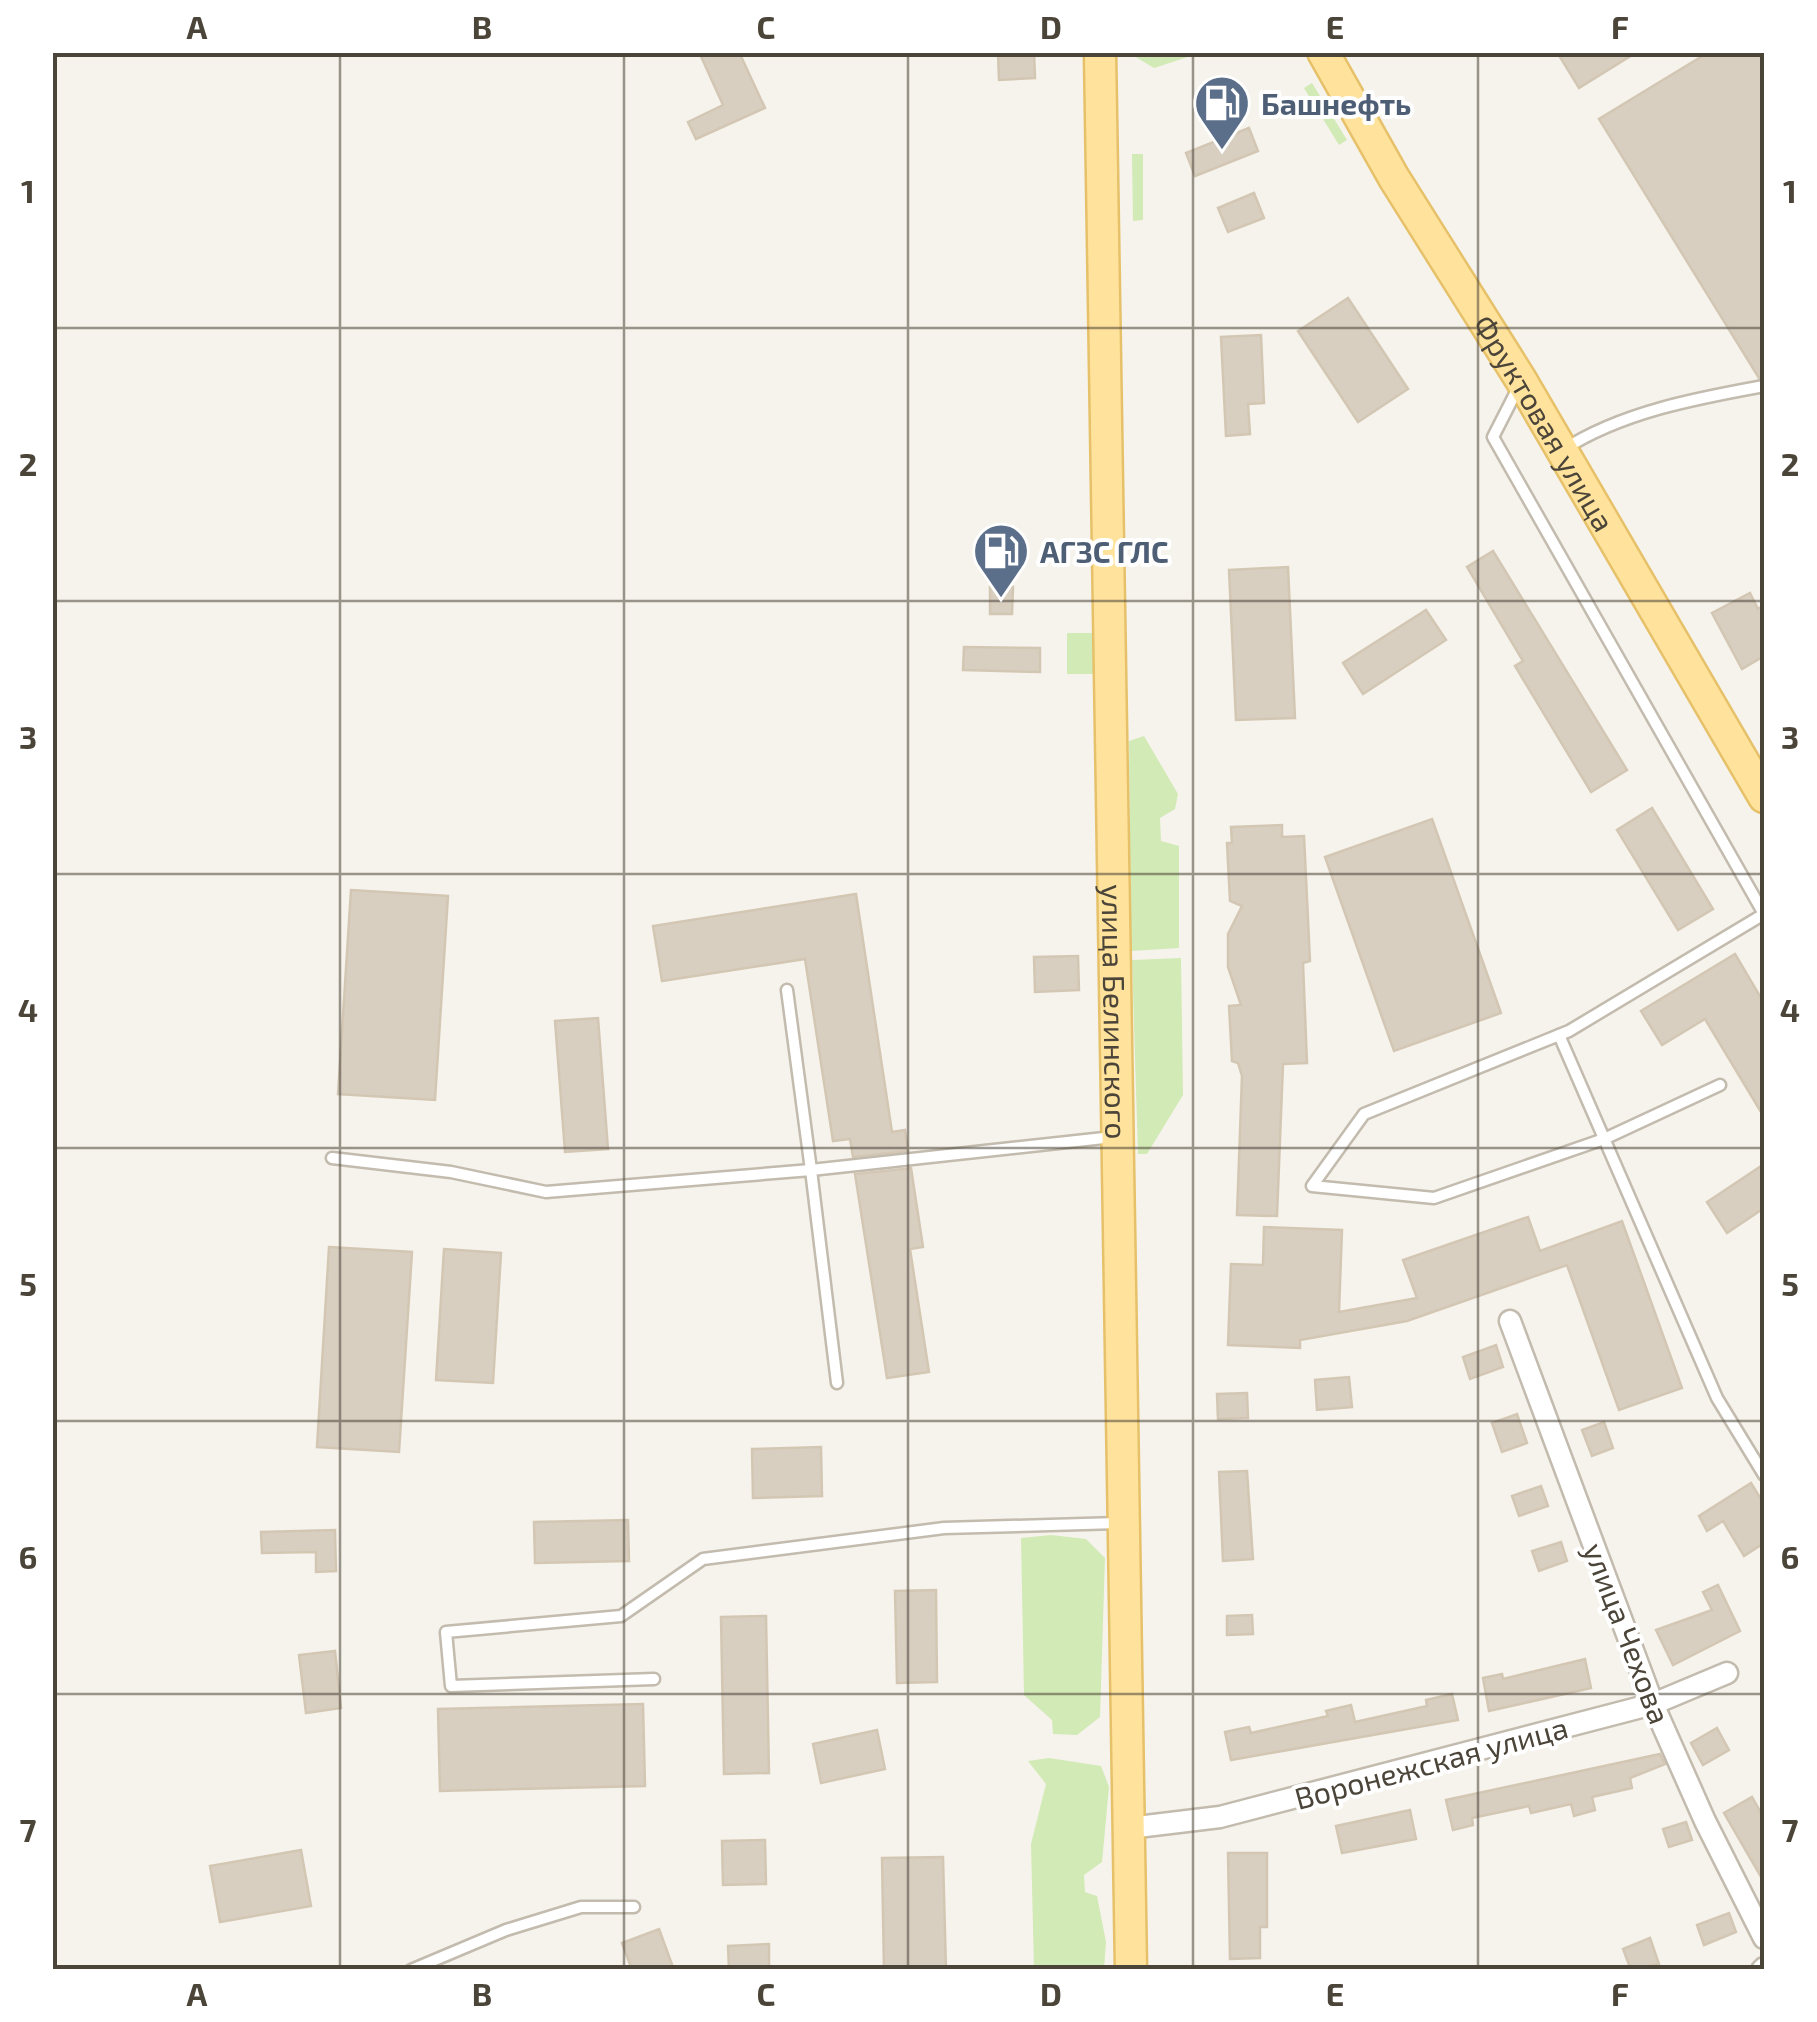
<svg xmlns="http://www.w3.org/2000/svg" width="1817" height="2022" viewBox="0 0 1817 2022" font-family="'Exo 2',sans-serif">
<style>
.green{fill:#d2eab5}
.building{fill:#d8cfc1;stroke:#d3c7b4;stroke-width:2.5}
.lines{fill:none;stroke-linecap:round;stroke-linejoin:round}
.lane-casing{stroke:#c2bbae;stroke-width:15}
.street-casing{stroke:#c2bbae;stroke-width:25}
.primary-casing{stroke:#e6c16a;stroke-width:35}
.lane{stroke:#fff;stroke-width:10}
.street{stroke:#fff;stroke-width:20}
.primary{stroke:#ffe39c;stroke-width:30}
.grid{fill:none;stroke:#4b4439;stroke-width:2.5;stroke-opacity:0.55}
.labels{text-anchor:middle;dominant-baseline:central;stroke-width:8;stroke-linejoin:round;paint-order:stroke}
.service-label{font-size:30px;font-weight:bold;fill:#4e5e75;stroke:#fff;text-anchor:start}
.street-label{font-size:30px;fill:#4b4439;stroke:#fff}
.neatline{fill:none;stroke:#4b4439;stroke-width:4}
.grid-label{font-size:32px;text-anchor:middle;font-weight:bold;fill:#4b4439}
</style>
<rect width="100%" height="100%" fill="#f6f3ec"/>
<g class="green">
<path d="M1129 53H1200L1154 68Z"/>
<path d="M1312 83 1347 140 1339 145 1304 88Z"/>
<path d="M1132 154H1143V220L1133 221Z"/>
<rect x="1067" y="633" width="28" height="41"/>
<path d="M1144 736 1178 794 1175 809 1160 818 1161 841 1179 846V948L1131 951 1129 741Z"/>
<path d="M1181 958 1183 1095 1147 1154H1138L1132 960Z"/>
<path d="M1051 1535 1086 1539 1105 1558 1100 1717 1077 1735 1053 1734 1052 1720 1024 1695 1021 1538Z"/>
<path d="M1049 1758 1101 1766 1109 1787 1102 1862 1084 1875 1085 1892 1097 1896 1106 1942 1104 1969H1034L1031 1844 1046 1784 1028 1761Z"/>
</g>
<g class="building">
<path d="M699 52H739L765 108 696 139 688 122 723 105Z"/>
<path d="M998 52H1034L1035 78 999 80Z"/>
<path d="M1557 52H1637L1579 88Z"/>
<path d="M1709 52H1764V377L1759 378 1599 119Z"/>
<path d="M1249 128 1258 151 1195 176 1186 153Z"/>
<path d="M1254 193 1264 218 1228 232 1218 208Z"/>
<path d="M1348 298 1408 389 1358 422 1298 331Z"/>
<path d="M1261 335 1264 403 1248 404 1250 434 1226 436 1221 337Z"/>
<path d="M1493 551 1627 770 1591 792 1515 666 1523 661 1467 567Z"/>
<path d="M1288 567 1295 718 1236 720 1229 570Z"/>
<path d="M990 587H1013L1012 614H990Z"/>
<path d="M1750 593 1758 609 1764 605V656L1742 669 1712 613Z"/>
<path d="M1426 610 1446 640 1363 694 1343 663Z"/>
<path d="M964 647 1040 648V672L963 670Z"/>
<path d="M1652 808 1713 909 1678 930 1617 830Z"/>
<path d="M1432 819 1501 1013 1394 1051 1325 857Z"/>
<path d="M1282 825V837L1304 836 1310 961 1303 963 1307 1063 1283 1064 1277 1216 1237 1215 1242 1076 1238 1063 1232 1061 1229 1006 1241 1005 1228 967V934L1242 906 1230 901 1227 843H1232L1231 827Z"/>
<path d="M351 890 448 896 435 1100 338 1094Z"/>
<path d="M856 894 892 1132 905 1130 908 1151 853 1157 850 1139 833 1141 805 959 662 981 653 926Z"/>
<path d="M1735 954 1764 1003V1117L1705 1019 1662 1045 1641 1011Z"/>
<path d="M1078 956 1079 990 1035 992 1034 957Z"/>
<path d="M598 1018 608 1149 565 1152 555 1021Z"/>
<path d="M1764 1164V1208L1727 1233 1707 1202Z"/>
<path d="M911 1168 923 1247 910 1249 929 1372 887 1378 855 1174Z"/>
<path d="M1528 1217 1540 1251 1622 1221 1682 1388 1619 1410 1567 1265 1407 1321 1300 1340V1348L1228 1345 1231 1264 1263 1265 1264 1227 1342 1230 1339 1312 1417 1298 1403 1260Z"/>
<path d="M329 1247 412 1252 399 1452 317 1447Z"/>
<path d="M444 1249 501 1253 493 1383 436 1380Z"/>
<path d="M1496 1345 1503 1367 1470 1379 1463 1357Z"/>
<path d="M1349 1377 1352 1407 1317 1410 1315 1380Z"/>
<path d="M1247 1393 1248 1418 1218 1419 1217 1394Z"/>
<path d="M1517 1414 1527 1443 1502 1452 1492 1423Z"/>
<path d="M1604 1422 1613 1448 1592 1456 1582 1430Z"/>
<path d="M821 1447 822 1496 753 1498 752 1449Z"/>
<path d="M1247 1471 1253 1559 1223 1561 1219 1472Z"/>
<path d="M1751 1483 1764 1504V1543L1744 1556 1723 1521 1707 1531 1699 1516Z"/>
<path d="M1541 1486 1548 1506 1519 1516 1512 1496Z"/>
<path d="M628 1520 629 1561 535 1563 534 1522Z"/>
<path d="M335 1530 336 1571 316 1572V1552L262 1553 261 1532Z"/>
<path d="M1561 1542 1567 1561 1539 1571 1532 1551Z"/>
<path d="M1718 1585 1740 1631 1673 1665 1656 1630 1712 1610 1703 1592Z"/>
<path d="M936 1590 937 1682 897 1683 895 1591Z"/>
<path d="M1252 1615 1253 1634 1227 1635V1616Z"/>
<path d="M766 1616 769 1773 724 1774 721 1617Z"/>
<path d="M335 1651 341 1708 306 1713 299 1655Z"/>
<path d="M1585 1659 1591 1688 1489 1711 1483 1678 1502 1674 1503 1679Z"/>
<path d="M1452 1694 1458 1720 1231 1760 1225 1732 1249 1727 1251 1733 1328 1716 1326 1711 1351 1705 1355 1722 1427 1706 1426 1700Z"/>
<path d="M643 1704 645 1786 440 1791 438 1709Z"/>
<path d="M1717 1728 1729 1750 1703 1765 1691 1743Z"/>
<path d="M877 1730 885 1769 821 1783 813 1744Z"/>
<path d="M1660 1754 1665 1764 1630 1778 1632 1788 1592 1797 1595 1810 1574 1816 1571 1804 1531 1813 1529 1806 1472 1818 1473 1825 1453 1830 1446 1800Z"/>
<path d="M1752 1797 1764 1818V1882L1724 1813Z"/>
<path d="M1410 1810 1416 1839 1342 1853 1336 1826Z"/>
<path d="M1686 1822 1692 1840 1669 1847 1663 1829Z"/>
<path d="M765 1840 766 1884 723 1885 722 1841Z"/>
<path d="M301 1850 311 1906 220 1922 210 1866Z"/>
<path d="M1228 1853H1267V1927H1260V1958L1230 1959Z"/>
<path d="M943 1857 946 1970H884L882 1858Z"/>
<path d="M1729 1913 1736 1932 1704 1945 1697 1925Z"/>
<path d="M659 1929 674 1970H632L622 1943Z"/>
<path d="M1650 1938 1659 1964 1631 1970 1623 1949Z"/>
<path d="M769 1944V1970H729L728 1946Z"/>
</g>
<g class="lines">
<g class="lane-casing">
<g id="lane">
<path d="M1518 388 1493 437 1764 914"/>
<path d="M1563 450C1621 412 1698 398 1764 386"/>
<path d="M787 990 811 1170 1113 1137"/>
<path d="M1559 1035 1717 1398 1764 1475"/>
<path d="M1720 1085 1604 1139 1434 1198 1312 1186 1364 1114 1569 1031 1764 914"/>
<path d="M332 1158 451 1172 546 1192 811 1170 837 1383"/>
<path d="M654 1679 451 1686 446 1632 621 1616 703 1559 944 1528 1118 1523"/>
<path d="M411 1970 506 1930 581 1907H634"/>
</g>
</g>
<g class="street-casing">
<g id="street">
<path d="M1510 1321 1653 1704 1705 1821 1764 1938"/>
<path d="M1129 1828 1220 1817 1653 1704 1727 1673"/>
<path d="M1762 1970 1764 1968"/>
</g>
</g>
<g class="primary-casing">
<g id="primary">
<path id="s1" d="M1100 52 1131 1970"/>
<path id="s2" d="M1323 52 1394 178 1521 380 1764 797"/>
</g>
</g>
<use href="#lane" class="lane"/>
<use href="#street" class="street"/>
<use href="#primary" class="primary"/>
</g>
<path class="grid" d="M340 52V1970M624 52V1970M908 52V1970M1193 52V1970M1478 52V1970M52 328H1764M52 601H1764M52 874H1764M52 1148H1764M52 1421H1764M52 1694H1764"/>
<defs>
<g id="fuel-pin" transform="scale(2.875)"><path d="M0 17L-7.5 6A9.5 9.5 0 1 1 7.5 6Z" fill="#5c6f8a" stroke="#fff"/><path d="M-5.5-6h7V0h2V4h1.3V-2.5L3-4.5l.8-.8L6-3V5H2.5V1h-1V6h-7ZM-4.2-4.7v3.2H.2V-4.7Z" fill="#fff"/></g>
</defs>
<g fill-rule="evenodd">
<use href="#fuel-pin" x="1222" y="103"/>
<use href="#fuel-pin" x="1001" y="551"/>
</g>
<g class="labels">
<g class="service-label">
<text x="1261" y="103">Башнефть</text>
<text x="1040" y="551">АГЗС ГЛС</text>
</g>
<g class="street-label">
<text stroke="none"><textPath href="#s2" startOffset="432">Фруктовая улица</textPath></text>
<text stroke="none"><textPath href="#s1" startOffset="960">улица Белинского</textPath></text>
<text transform="translate(1628 1633) rotate(69)">улица Чехова</text>
<text transform="translate(1431 1762) rotate(-15)">Воронежская улица</text>
</g>
</g>
<rect width="1817" height="2022" fill="none" stroke="#ffffff" stroke-width="110"/>
<rect x="55" y="55" width="1707" height="1912" class="neatline"/>
<g class="grid-label">
<text x="197" y="39">A</text>
<text x="482" y="39">B</text>
<text x="766" y="39">C</text>
<text x="1051" y="39">D</text>
<text x="1335" y="39">E</text>
<text x="1620" y="39">F</text>
<text x="28" y="203">1</text>
<text x="1790" y="203">1</text>
<text x="28" y="476">2</text>
<text x="1790" y="476">2</text>
<text x="28" y="749">3</text>
<text x="1790" y="749">3</text>
<text x="28" y="1022">4</text>
<text x="1790" y="1022">4</text>
<text x="28" y="1296">5</text>
<text x="1790" y="1296">5</text>
<text x="28" y="1569">6</text>
<text x="1790" y="1569">6</text>
<text x="28" y="1842">7</text>
<text x="1790" y="1842">7</text>
<text x="197" y="2006">A</text>
<text x="482" y="2006">B</text>
<text x="766" y="2006">C</text>
<text x="1051" y="2006">D</text>
<text x="1335" y="2006">E</text>
<text x="1620" y="2006">F</text>
</g>
</svg>
